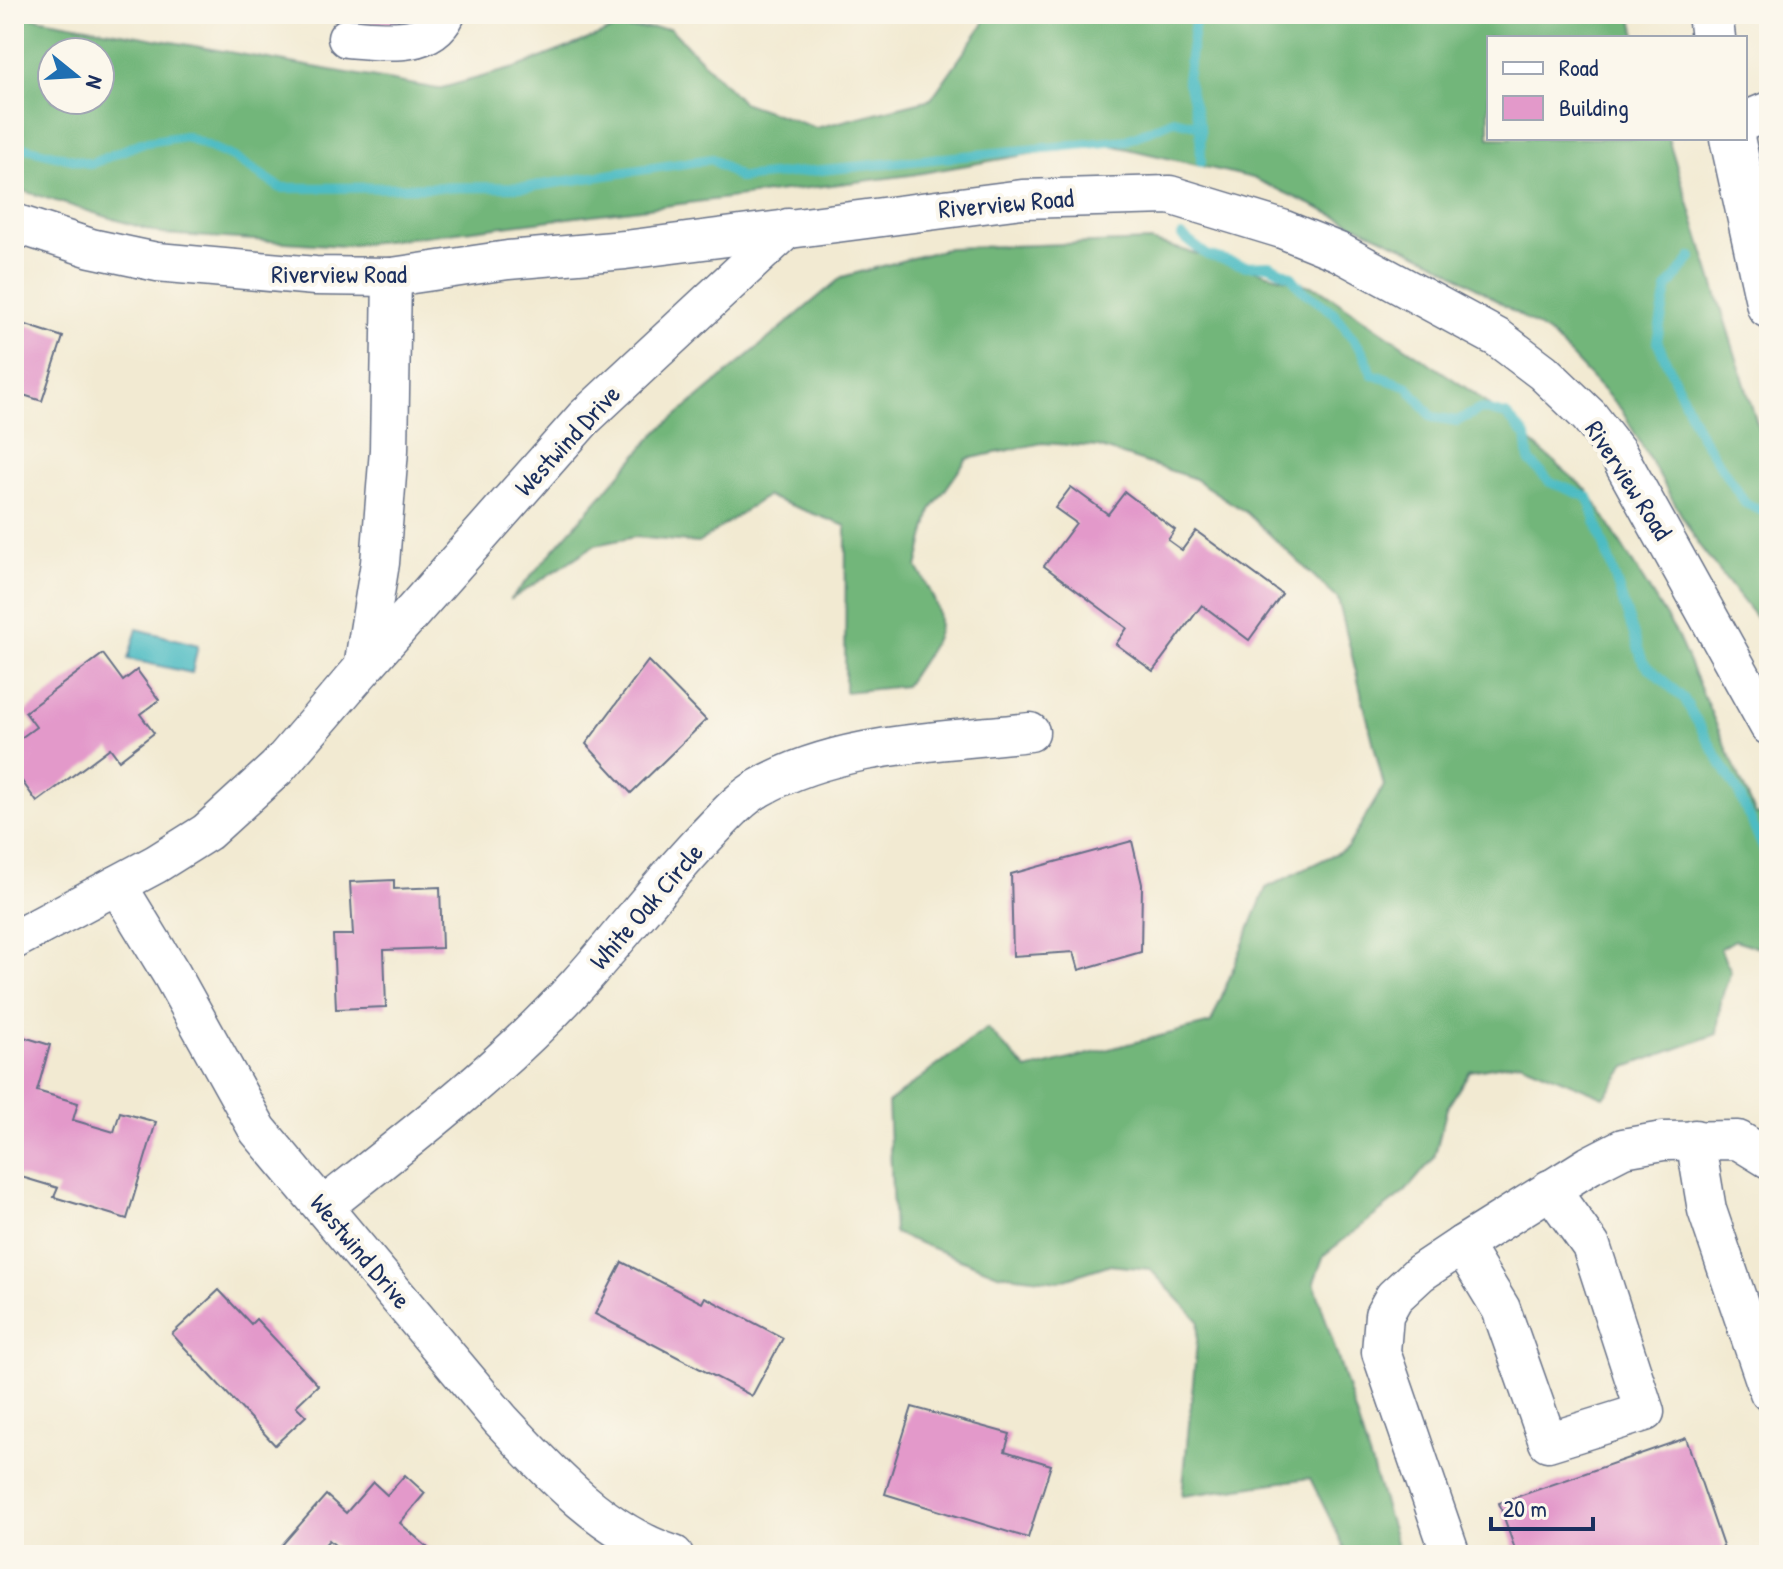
<svg xmlns="http://www.w3.org/2000/svg" width="1783" height="1569" viewBox="0 0 1783 1569" font-family="'Patrick Hand',sans-serif">
<style>
.forest{fill:#72b67a;stroke:#46726c;stroke-width:2;fill-rule:evenodd}
.water{fill:#4dbcc3;stroke:#347690;stroke-width:2}
.lines{fill:none;stroke-linecap:round;stroke-linejoin:round}
.stream{stroke:#4dbcc3;stroke-width:10}
.building{fill:#e399ca}
.minor-casing{stroke:#667087;stroke-width:41}
.major-casing{stroke:#667087;stroke-width:47}
.minor{stroke:#fff;stroke-width:38}
.major{stroke:#fff;stroke-width:44}
.labels{text-anchor:middle;dominant-baseline:central;stroke-width:8;stroke-linejoin:round;paint-order:stroke}
.street-label{font-size:26px;fill:#1b2f5e;stroke:#fbf7ec}
</style>
<rect width="100%" height="100%" fill="#fbf7ec"/>
<filter id="ink" filterUnits="userSpaceOnUse"><feTurbulence type="fractalNoise" baseFrequency=".0125" numOctaves="2"/><feDisplacementMap in="SourceGraphic" scale="16" xChannelSelector="R" yChannelSelector="G"/><feConvolveMatrix kernelMatrix="1 2 1 2 8 2 1 2 1" color-interpolation-filters="sRGB"/></filter>
<filter id="wash" filterUnits="userSpaceOnUse"><feTurbulence type="fractalNoise" baseFrequency=".006" numOctaves="4" result="noise"/><feDisplacementMap in="SourceGraphic" scale="32" xChannelSelector="R" yChannelSelector="G"/><feGaussianBlur stdDeviation="1.8" result="paint"/><feColorMatrix in="noise" values="0 0 0 0 0 0 0 0 0 0 0 0 0 0 0 0 0 1.4 0 .05"/><feComposite in="paint" operator="in"/></filter>
<g filter="url(#wash)">
<rect width="100%" height="100%" fill="#f2ead2"/>
<g class="forest">
<path d="M14 14 438 89 518 67 614 29 670 28 742 102 816 128 931 99 983 25 984 14H1631L1637 38H1489V138H1668L1769 462V634L1698 544 1621 409 1552 336 1436 262 1253 178 1098 142 911 175 345 246 162 234 14 188ZM52 52H100V100H52Z"/>
<path d="M1151 241 1318 288 1475 394 1588 491 1676 633 1756 815 1769 813V951L1735 940 1720 949 1731 971 1721 999 1717 1034 1626 1067 1604 1097 1520 1062 1470 1071 1447 1108 1434 1158 1405 1192 1324 1255 1314 1282 1400 1555H1348L1310 1478 1182 1496 1199 1321 1150 1269 1108 1265 1059 1281 998 1274 894 1233 888 1103 987 1028 1027 1070 1211 1023 1266 888 1347 848 1384 786 1338 599 1247 513 1193 478 1098 447 1042 443 967 459 931 510 917 567C953 628 942 631 905 686L845 692 846 526 766 496 698 543 635 537 595 545 510 600 656 433 842 277 949 248Z"/>
</g>
<path class="water" d="M137 629 198 645 192 673 128 659Z"/>
<g class="lines">
<g class="stream">
<path d="M1196 14 1187 79 1200 126 1201 162"/>
<path d="M14 145 91 164 141 143 185 136 235 158 281 188 528 187 712 159 740 178 1127 140 1174 120 1200 126"/>
<path d="M1182 236 1207 255 1246 266 1269 265 1291 276 1303 291 1333 312 1363 352 1372 374 1408 387 1432 417 1457 421 1481 409 1506 415 1526 436 1529 460 1550 482 1588 497 1643 662 1684 699 1738 792 1769 861"/>
<path d="M1692 257 1667 289 1657 341 1699 433 1745 503 1769 514"/>
</g>
</g>
<g id="blocks">
<g class="building">
<path d="M300 14H401L396 24 299 18Z"/>
<path d="M14 321 63 337 42 401 14 392Z"/>
<path d="M1071 487 1108 514 1125 492 1175 530 1168 540 1182 550 1196 531 1282 594 1249 640 1202 605 1153 671 1116 644 1127 628 1044 566 1076 523 1055 508Z"/>
<path d="M103 654 123 681 137 670 159 700 140 714 154 733 119 760 110 748 37 802 14 770V743L36 727 25 712Z"/>
<path d="M648 661 706 720 631 793 586 744Z"/>
<path d="M1132 841 1142 884 1141 952 1079 970 1074 952 1013 956 1011 874Z"/>
<path d="M394 880V889L440 887 442 948 384 950 386 1007 336 1009 333 935H353L350 882Z"/>
<path d="M14 1034 50 1045 37 1091 78 1103 73 1120 114 1132 120 1112 156 1122 127 1219 54 1197 58 1188 18 1176 14 1186Z"/>
<path d="M622 1262 702 1303 705 1297 783 1338 752 1396 595 1314Z"/>
<path d="M219 1290 251 1324 256 1319 318 1385 296 1406 306 1416 275 1445 172 1334Z"/>
<path d="M912 1407 1010 1434 1005 1451 1051 1465 1028 1538 885 1494Z"/>
<path d="M1686 1438 1726 1555H1517L1499 1503Z"/>
<path d="M405 1475 425 1493 400 1523 436 1555H346L329 1540 316 1555H291L281 1546 326 1495 346 1513 373 1482 387 1495Z"/>
</g>
</g>
</g>
<g filter="url(#ink)">
<use href="#blocks" fill-opacity="0" stroke="#667087" stroke-width="2"/>
<g class="lines">
<g class="minor-casing">
<g id="minor">
<path d="M347 38C379 40 429 50 446 14"/>
<path d="M1745 121 1769 111"/>
<path d="M14 223 91 248 157 262 315 276 392 277 508 260 625 250 1022 199 1170 195 1282 229 1339 252 1498 338 1543 372 1589 416 1617 452 1769 726"/>
<path d="M363 668 584 418 788 228"/>
<path d="M117 885 172 975 258 1130 500 1419C549 1472 603 1532 674 1555"/>
<path d="M14 940 156 864 207 832 277 768 363 668 380 563 389 450 392 277"/>
<path d="M1695 1139 1707 1210 1769 1392"/>
<path d="M323 1207C412 1137 502 1068 578 984 622 935 660 884 705 837 722 820 738 800 759 788 839 742 941 742 1030 732"/>
<path d="M1462 1245 1501 1309 1548 1442 1645 1412 1591 1246 1550 1189"/>
<path d="M1451 1555 1381 1352 1384 1315 1394 1297 1420 1273 1462 1245 1590 1165 1623 1148 1663 1141 1738 1140 1769 1159"/>
</g>
</g>
<g class="major-casing">
<g id="major">
<path d="M1710 14 1713 38"/>
<path d="M1732 138 1769 306"/>
</g>
</g>
<use href="#minor" class="minor"/>
<use href="#major" class="major"/>
</g>
</g>
<g class="labels">
<g class="street-label">
<text transform="translate(1006 203) rotate(-5)">Riverview Road</text>
<text x="339" y="273">Riverview Road</text>
<text transform="translate(567 440) rotate(-47)">Westwind Drive</text>
<text transform="translate(1629 480) rotate(57)">Riverview Road</text>
<text transform="translate(646 906) rotate(-49)">White Oak Circle</text>
<text transform="translate(361 1251) rotate(50)">Westwind Drive</text>
</g>
</g>
<rect width="1783" height="1569" fill="none" stroke="#fbf7ec" stroke-width="48"/>
<rect x="1487" y="36" width="260" height="104" fill="#fbf7ec" stroke="#a1a7b3" stroke-width="2"/>
<rect x="1503" y="62" width="40" height="12" fill="#ffffff" stroke="#a1a7b3" stroke-width="2"/>
<text x="1559" y="76" font-size="24" fill="#1b2f5e">Road</text>
<rect x="1503" y="96" width="40" height="24" fill="#e399ca" stroke="#a1a7b3" stroke-width="2"/>
<text x="1559" y="116" font-size="24" fill="#1b2f5e">Building</text>
<g transform="translate(76 76) rotate(108)"><circle r="38" fill="#fbf7ec" stroke="#a1a7b3" stroke-width="2"/>
<path d="M0-6L14 30L0 20L-14 30Z" fill="#1f6fb2"/>
<text y="-12" font-size="22" font-weight="bold" text-anchor="middle" fill="#1b2f5e">N</text>
</g>
<path d="M1491 1517v12h102v-12" fill="none" stroke="#1b2f5e" stroke-width="4"/>
<text x="1503" y="1517" font-size="24" fill="#1b2f5e" stroke="#fbf7ec" stroke-width="6" paint-order="stroke">20 m</text>
</svg>
